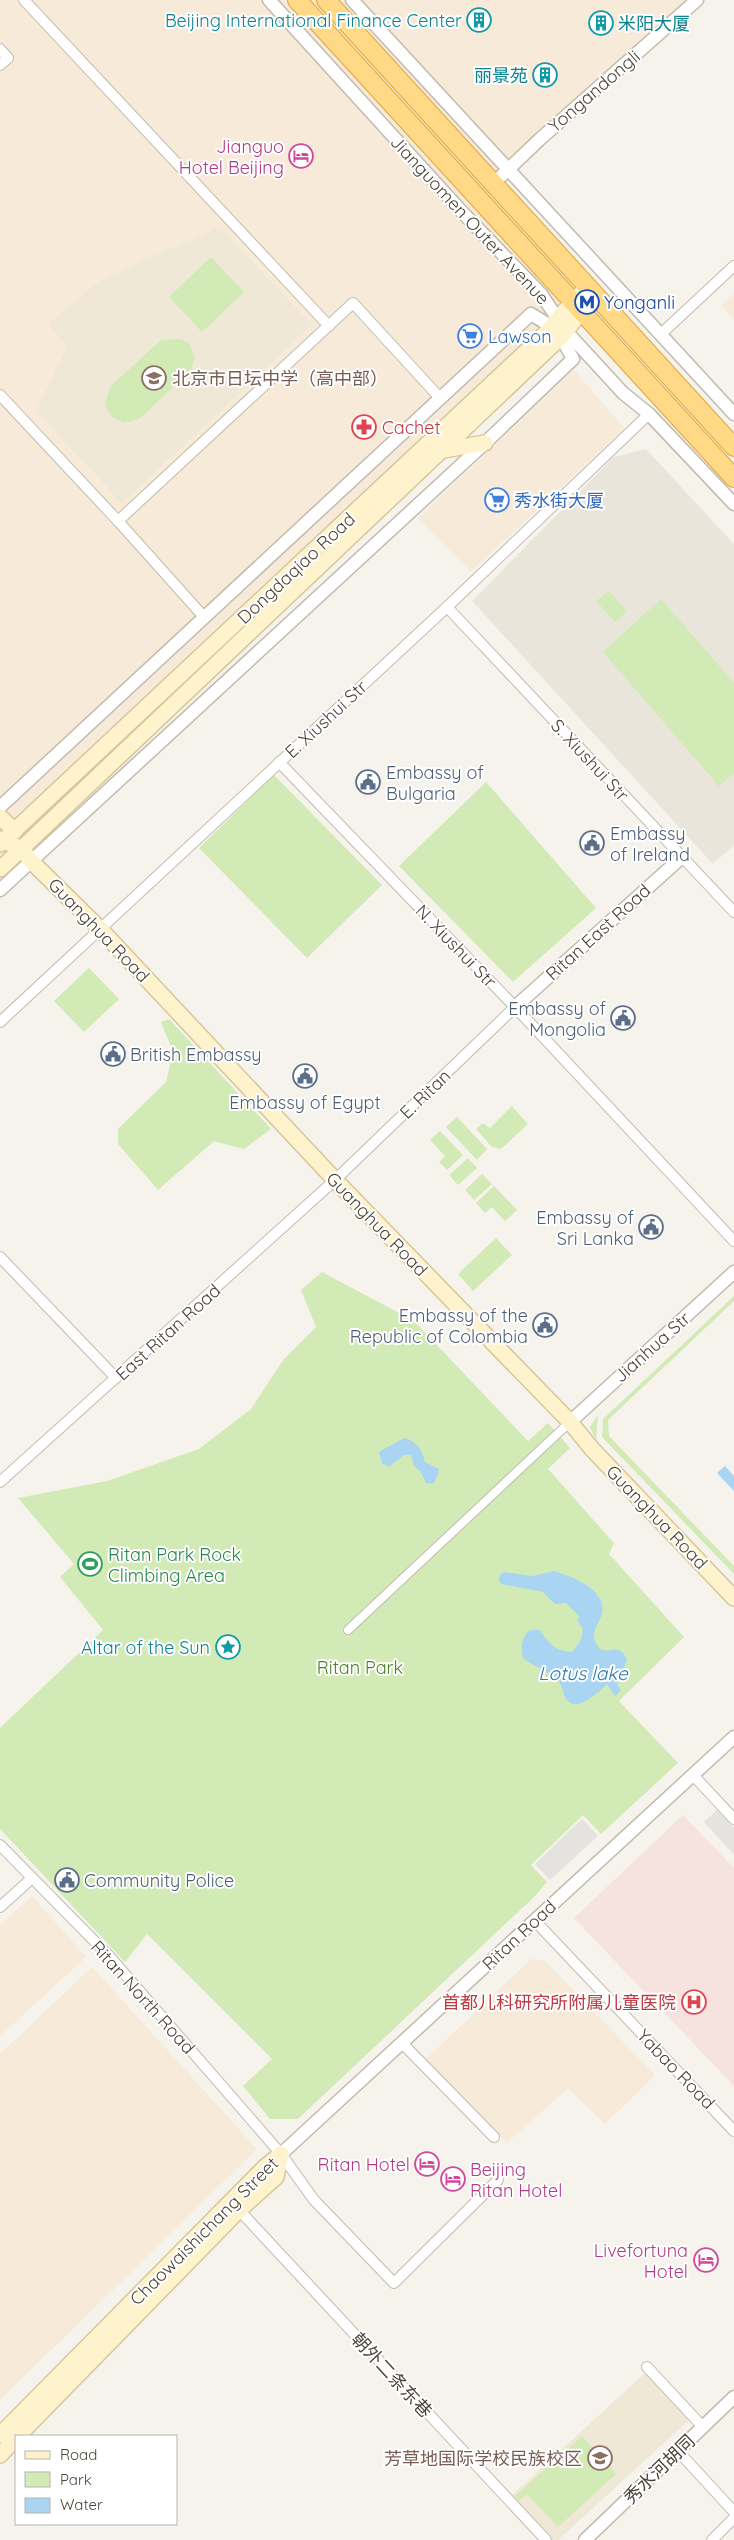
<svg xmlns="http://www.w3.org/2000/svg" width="734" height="2540" viewBox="0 0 734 2540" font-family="Quicksand,'Noto Sans SC',sans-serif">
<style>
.residential{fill:#eae5da}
.commercial{fill:#f7ead8}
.education{fill:#efe8d6}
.medical{fill:#f6e3e0}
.green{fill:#d2eab5}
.parking{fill:#e5e3e0}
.water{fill:#a9d4f2}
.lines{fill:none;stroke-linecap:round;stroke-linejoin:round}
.pedestrian-casing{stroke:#c2bbae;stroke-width:10}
.minor-casing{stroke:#c2bbae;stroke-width:12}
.tertiary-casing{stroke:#c2bbae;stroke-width:15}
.secondary-casing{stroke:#d6c79b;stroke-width:18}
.trunk-casing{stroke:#e0a43c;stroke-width:20}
.pedestrian{stroke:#fff;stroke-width:8}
.minor{stroke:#fff;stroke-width:10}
.tertiary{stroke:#fff;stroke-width:12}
.secondary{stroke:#fff3cd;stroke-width:15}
.trunk{stroke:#ffd985;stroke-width:18}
.labels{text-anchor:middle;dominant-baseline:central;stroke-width:4;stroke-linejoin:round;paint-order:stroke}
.culture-label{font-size:18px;fill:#0d838f;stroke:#fff;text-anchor:end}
.street-label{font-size:18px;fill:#4b4439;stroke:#fff}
.hotel-label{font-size:18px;fill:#b23c85;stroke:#fff;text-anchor:end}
.transit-label{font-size:18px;fill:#164399;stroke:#fff;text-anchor:start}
.shop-label{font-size:18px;fill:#366cbe;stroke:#fff;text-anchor:start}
.education-label{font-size:18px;fill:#785e54;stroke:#fff;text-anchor:start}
.health-label{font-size:18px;fill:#be3a42;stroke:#fff;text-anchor:start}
.service-label{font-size:18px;fill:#4e5e75;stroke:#fff;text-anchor:start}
.leisure-label{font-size:18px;fill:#27864d;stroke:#fff;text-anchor:start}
.park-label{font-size:18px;fill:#4a7f2a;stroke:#fff}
.water-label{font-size:19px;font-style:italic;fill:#2e7ab2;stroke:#fff}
</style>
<rect width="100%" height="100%" fill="#f6f3ec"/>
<path class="residential" d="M646 449 734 544V845L713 864 472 601 614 457Z"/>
<g class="commercial">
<path d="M0 0H694L494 184 591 297 0 868Z"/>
<path d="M734 294V320L721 306Z"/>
<path d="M574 370 624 428 471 572 418 518Z"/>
<path d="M32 1896 86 1957 0 2036V1925Z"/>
<path d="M531 1959 545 1961 655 2075 605 2124 568 2088 507 2143 426 2059Z"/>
<path d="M92 1967 257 2149 0 2400V2054Z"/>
</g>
<g class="education">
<path d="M220 227 312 325 122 503 36 411 68 345 48 324 102 279Z"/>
<path d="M646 2372 690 2419 558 2540H549L510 2497Z"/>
</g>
<path class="medical" d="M683 1815 734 1868V2086L574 1918Z"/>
<g class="green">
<path d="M211 257 244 292 202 332 169 297Z"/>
<path d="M181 339 189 344 195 358 190 371 139 419 124 423 112 417 105 406 110 387 161 340Z"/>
<path d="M609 591 627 611 615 622 596 601Z"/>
<path d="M661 599 734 683V773L719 786 603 652Z"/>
<path d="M274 775 382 885 307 958 199 848Z"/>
<path d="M486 782 596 908 513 982 399 866Z"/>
<path d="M89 968 119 999 84 1032 54 1001Z"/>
<path d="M169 1019 271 1129 244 1149 214 1141 158 1190 118 1144V1129L166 1082 173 1052 161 1022Z"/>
<path d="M512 1106 528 1124 501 1149 492 1147 476 1129 483 1123 490 1128Z"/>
<path d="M457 1117 487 1149 477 1160 446 1127Z"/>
<path d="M440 1131 463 1155 447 1170 439 1162 445 1156 430 1140Z"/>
<path d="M468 1158 477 1168 458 1185 449 1175Z"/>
<path d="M482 1174 492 1184 474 1200 465 1190Z"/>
<path d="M494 1186 517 1210 505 1221 492 1207 485 1213 476 1203Z"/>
<path d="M496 1238 512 1255 473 1291 458 1274Z"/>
<path d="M322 1272 414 1321 528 1441 548 1423 570 1448 548 1469 614 1543 609 1554 684 1637 619 1701 678 1763 601 1834 583 1815 531 1865 547 1882 534 1897 298 2119H270L243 2086 272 2059 147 1934 125 1962 0 1829V1728L103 1630 60 1577 74 1564 18 1498 107 1481 199 1449 251 1409 284 1359 316 1327 301 1290Z"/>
<path d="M734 1296V1301L608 1420 609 1436 734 1566V1574L602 1437 603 1419Z"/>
<path d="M598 1415 596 1440 590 1427Z"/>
<path d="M582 2436 616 2474 558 2527 527 2494 519 2501 515 2496Z"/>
</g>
<g class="parking">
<path d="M717 1810 734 1828V1855L704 1822Z"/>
<path d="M582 1819 598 1836 550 1880 535 1864Z"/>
</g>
<g class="water">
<path d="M404 1438C417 1441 422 1449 425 1462L439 1469 438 1475 433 1484 426 1483 420 1471 414 1466 411 1455H404L389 1467 382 1463 379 1452Z"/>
<path d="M725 1466 734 1476V1491L717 1473Z"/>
<path d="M554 1571C573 1577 610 1590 601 1617 597 1626 590 1634 597 1645 605 1659 619 1639 627 1660L617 1685 621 1690 615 1696 607 1684C599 1692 574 1716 565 1697 562 1690 562 1684 557 1679 546 1670 533 1666 523 1658 520 1644 523 1626 540 1630 549 1644 555 1651 572 1652L581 1640 583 1629 577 1620 580 1617 566 1603 555 1604 543 1592 501 1584 499 1580 500 1575 505 1572 533 1576Z"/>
</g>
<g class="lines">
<g class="pedestrian-casing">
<path id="pedestrian" d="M348 1630 570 1422"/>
</g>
<g class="minor-casing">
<g id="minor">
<path d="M24 0 329 326"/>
<path d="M0 49 8 58 0 65"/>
<path d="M661 334 734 266"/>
<path d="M0 395 118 521"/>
<path d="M447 607 734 912"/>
<path d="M204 617 118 521 353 303 440 398"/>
<path d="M279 762 515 1007 734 1241"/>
<path d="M0 1022 447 607 649 414"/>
<path d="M0 1257 116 1378"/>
<path d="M0 1482 335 1180 515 1007"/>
<path d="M693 1775 734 1819"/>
<path d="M0 1845 110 1957 281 2154 314 2200 394 2283 498 2180"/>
<path d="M0 1907 32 1878"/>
<path d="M535 1921 734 2131"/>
<path d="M402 2043 494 2137"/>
<path d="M239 2210 546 2540"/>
<path d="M647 2367 703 2427"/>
<path d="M678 2451 734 2512"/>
<path d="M712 2540 734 2518"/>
</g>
</g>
<g class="tertiary-casing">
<g id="tertiary">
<path d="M269 0 463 213 541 294 566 331 623 393 649 414 734 504"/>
<path d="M352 0 734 414"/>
<path d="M493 184 539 140 697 0"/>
<path d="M0 807 531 314 552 327"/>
<path d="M0 890 485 443 573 359 561 337"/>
<path d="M515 1007 682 857"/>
<path d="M570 1422 734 1272"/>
<path d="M281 2154 734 1737"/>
<path d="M585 2540 734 2397"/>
</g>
</g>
<g class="secondary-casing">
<g id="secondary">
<path d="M438 451 485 443"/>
<path d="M0 817 15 831"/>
<path d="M0 839 22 849 31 861 101 930 335 1180 570 1422 592 1449 734 1598"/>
<path d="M0 844 548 331 572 302 587 288"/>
<path d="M0 869 561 337 581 312 597 298"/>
<path d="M0 2435 265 2167 281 2154"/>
<path d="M18 2436 239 2210 276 2177 281 2154"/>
<path d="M0 2455 16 2438"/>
</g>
</g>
<g class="trunk-casing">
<g id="trunk">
<path d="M297 0 734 478"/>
<path d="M326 0 734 447"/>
</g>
</g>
<use href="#pedestrian" class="pedestrian"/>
<use href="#minor" class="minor"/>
<use href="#tertiary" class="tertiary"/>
<use href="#secondary" class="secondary"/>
<use href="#trunk" class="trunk"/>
</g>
<defs>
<g id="building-ring" transform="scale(1.25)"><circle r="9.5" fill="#fff" stroke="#0f9aa8" stroke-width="1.5"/><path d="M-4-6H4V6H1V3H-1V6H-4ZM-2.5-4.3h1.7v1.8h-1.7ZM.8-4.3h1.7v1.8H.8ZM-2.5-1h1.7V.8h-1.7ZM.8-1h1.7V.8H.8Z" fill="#0f9aa8"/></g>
<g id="hotel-ring" transform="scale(1.25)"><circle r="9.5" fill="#fff" stroke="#d1479c" stroke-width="1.5"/><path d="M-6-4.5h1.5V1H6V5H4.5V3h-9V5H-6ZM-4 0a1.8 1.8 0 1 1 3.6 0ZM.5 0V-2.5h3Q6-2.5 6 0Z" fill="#d1479c"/></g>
<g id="metro-ring" transform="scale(1.25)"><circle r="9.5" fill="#fff" stroke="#1a4fb4" stroke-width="1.5"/><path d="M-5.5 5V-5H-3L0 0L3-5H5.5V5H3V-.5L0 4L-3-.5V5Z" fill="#1a4fb4"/></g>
<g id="supermarket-ring" transform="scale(1.25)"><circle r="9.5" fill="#fff" stroke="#3f7fe0" stroke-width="1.5"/><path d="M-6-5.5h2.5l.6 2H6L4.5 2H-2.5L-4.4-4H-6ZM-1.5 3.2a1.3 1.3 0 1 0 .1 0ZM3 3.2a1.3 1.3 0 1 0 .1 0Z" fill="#3f7fe0"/></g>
<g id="school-ring" transform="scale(1.25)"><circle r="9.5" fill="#fff" stroke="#8d6e63" stroke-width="1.5"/><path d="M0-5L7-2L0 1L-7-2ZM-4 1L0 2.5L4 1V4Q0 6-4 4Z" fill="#8d6e63"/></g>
<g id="pharmacy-ring" transform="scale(1.25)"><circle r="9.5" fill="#fff" stroke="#e0444e" stroke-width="1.5"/><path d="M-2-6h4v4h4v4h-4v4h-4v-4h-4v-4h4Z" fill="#e0444e"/></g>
<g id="civic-ring" transform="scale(1.25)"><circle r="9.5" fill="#fff" stroke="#5c6f8a" stroke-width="1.5"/><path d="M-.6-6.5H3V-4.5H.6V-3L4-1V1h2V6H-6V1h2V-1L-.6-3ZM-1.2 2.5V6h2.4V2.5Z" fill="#5c6f8a"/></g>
<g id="stadium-ring" transform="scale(1.25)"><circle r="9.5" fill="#fff" stroke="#2e9e5b" stroke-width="1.5"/><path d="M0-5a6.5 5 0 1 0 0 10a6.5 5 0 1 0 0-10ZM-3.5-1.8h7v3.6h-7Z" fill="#2e9e5b"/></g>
<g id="sight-ring" transform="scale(1.25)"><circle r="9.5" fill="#fff" stroke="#0f9aa8" stroke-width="1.5"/><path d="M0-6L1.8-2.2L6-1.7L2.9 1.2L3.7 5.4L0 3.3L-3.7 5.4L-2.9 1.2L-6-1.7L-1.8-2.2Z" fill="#0f9aa8"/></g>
<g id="hospital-ring" transform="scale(1.25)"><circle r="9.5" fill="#fff" stroke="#e0444e" stroke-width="1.5"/><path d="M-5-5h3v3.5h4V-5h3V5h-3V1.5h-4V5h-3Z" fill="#e0444e"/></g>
</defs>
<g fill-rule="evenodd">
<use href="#building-ring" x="479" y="20"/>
<use href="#building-ring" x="601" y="23"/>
<use href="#building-ring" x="545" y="75"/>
<use href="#hotel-ring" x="301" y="156"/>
<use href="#metro-ring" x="587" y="302"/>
<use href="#supermarket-ring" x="470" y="336"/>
<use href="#school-ring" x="154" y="378"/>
<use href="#pharmacy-ring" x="364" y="427"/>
<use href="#supermarket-ring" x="497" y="500"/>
<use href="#civic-ring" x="368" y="782"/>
<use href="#civic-ring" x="592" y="843"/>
<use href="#civic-ring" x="623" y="1018"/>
<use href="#civic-ring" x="113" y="1054"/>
<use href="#civic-ring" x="305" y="1076"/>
<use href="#civic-ring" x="651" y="1227"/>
<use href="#civic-ring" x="545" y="1325"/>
<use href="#stadium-ring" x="90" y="1564"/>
<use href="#sight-ring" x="228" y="1647"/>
<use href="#civic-ring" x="67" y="1880"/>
<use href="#hospital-ring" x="694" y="2002"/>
<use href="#hotel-ring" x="427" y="2164"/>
<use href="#hotel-ring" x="453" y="2179"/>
<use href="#hotel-ring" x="706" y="2260"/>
<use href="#school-ring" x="600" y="2458"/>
</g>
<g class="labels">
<g class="culture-label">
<text x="462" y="20">Beijing International Finance Center</text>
<text x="618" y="23" text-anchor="start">米阳大厦</text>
<text x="528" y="75">丽景苑</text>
<text x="210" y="1647">Altar of the Sun</text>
</g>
<g class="street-label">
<text transform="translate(594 91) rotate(-41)">Yongandongli</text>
<text transform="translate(470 220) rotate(47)">Jianguomen Outer Avenue</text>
<text transform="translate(296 568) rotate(-43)">Dongdaqiao Road</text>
<text transform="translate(326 719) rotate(-43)">E. Xiushui Str</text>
<text transform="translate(590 760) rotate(47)">S. Xiushui Str</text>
<text transform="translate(99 930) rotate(46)">Guanghua Road</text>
<text transform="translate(598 932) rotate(-42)">Ritan East Road</text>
<text transform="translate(456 946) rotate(46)">N. Xiushui Str</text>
<text transform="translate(425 1094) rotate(-44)">E. Ritan</text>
<text transform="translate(377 1224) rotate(46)">Guanghua Road</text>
<text transform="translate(168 1332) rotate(-42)">East Ritan Road</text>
<text transform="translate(652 1347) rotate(-42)">Jianhua Str</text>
<text transform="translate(657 1517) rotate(46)">Guanghua Road</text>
<text transform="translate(519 1935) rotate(-43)">Ritan Road</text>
<text transform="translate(143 1997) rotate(48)">Ritan North Road</text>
<text transform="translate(676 2069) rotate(46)">Yabao Road</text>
<text transform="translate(204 2231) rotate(-45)">Chaowaishichang Street</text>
<text transform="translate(392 2375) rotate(47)">朝外二条东巷</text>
<text transform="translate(659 2469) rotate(-44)">秀水河胡同</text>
</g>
<g class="hotel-label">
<text x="284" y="146">Jianguo<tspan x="284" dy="21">Hotel Beijing</tspan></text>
<text x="410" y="2164">Ritan Hotel</text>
<text x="470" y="2169" text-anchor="start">Beijing<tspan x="470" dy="21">Ritan Hotel</tspan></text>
<text x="688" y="2250">Livefortuna<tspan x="688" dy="21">Hotel</tspan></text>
</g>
<g class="transit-label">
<text x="604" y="302">Yonganli</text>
</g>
<g class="shop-label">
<text x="488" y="336">Lawson</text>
<text x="514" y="500">秀水街大厦</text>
</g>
<g class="education-label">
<text x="172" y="378">北京市日坛中学（高中部）</text>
<text x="582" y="2458" text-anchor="end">芳草地国际学校民族校区</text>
</g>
<g class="health-label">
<text x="382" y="427">Cachet</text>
<text x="676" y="2002" text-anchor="end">首都儿科研究所附属儿童医院</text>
</g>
<g class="service-label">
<text x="386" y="772">Embassy of<tspan x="386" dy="21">Bulgaria</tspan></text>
<text x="610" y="833">Embassy<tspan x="610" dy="21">of Ireland</tspan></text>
<text x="606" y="1008" text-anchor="end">Embassy of<tspan x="606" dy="21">Mongolia</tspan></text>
<text x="130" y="1054">British Embassy</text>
<text x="305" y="1102" text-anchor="middle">Embassy of Egypt</text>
<text x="634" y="1217" text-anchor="end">Embassy of<tspan x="634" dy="21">Sri Lanka</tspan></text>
<text x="528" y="1315" text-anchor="end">Embassy of the<tspan x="528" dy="21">Republic of Colombia</tspan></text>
<text x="84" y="1880">Community Police</text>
</g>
<g class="leisure-label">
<text x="108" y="1554">Ritan Park Rock<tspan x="108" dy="21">Climbing Area</tspan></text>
</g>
<g class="park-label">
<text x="360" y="1667">Ritan Park</text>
</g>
<g class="water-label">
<text x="583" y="1673">Lotus lake</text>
</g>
</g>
<rect x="15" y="2435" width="162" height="90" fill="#ffffff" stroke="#b7b4b0"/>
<rect x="25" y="2451" width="25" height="8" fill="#fff3cd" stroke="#b7b4b0"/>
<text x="60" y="2460" font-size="15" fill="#4b4439">Road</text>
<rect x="25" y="2472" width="25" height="15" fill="#d2eab5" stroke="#b7b4b0"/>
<text x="60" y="2485" font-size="15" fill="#4b4439">Park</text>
<rect x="25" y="2498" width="25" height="15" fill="#a9d4f2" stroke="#b7b4b0"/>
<text x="60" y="2510" font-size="15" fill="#4b4439">Water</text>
</svg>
